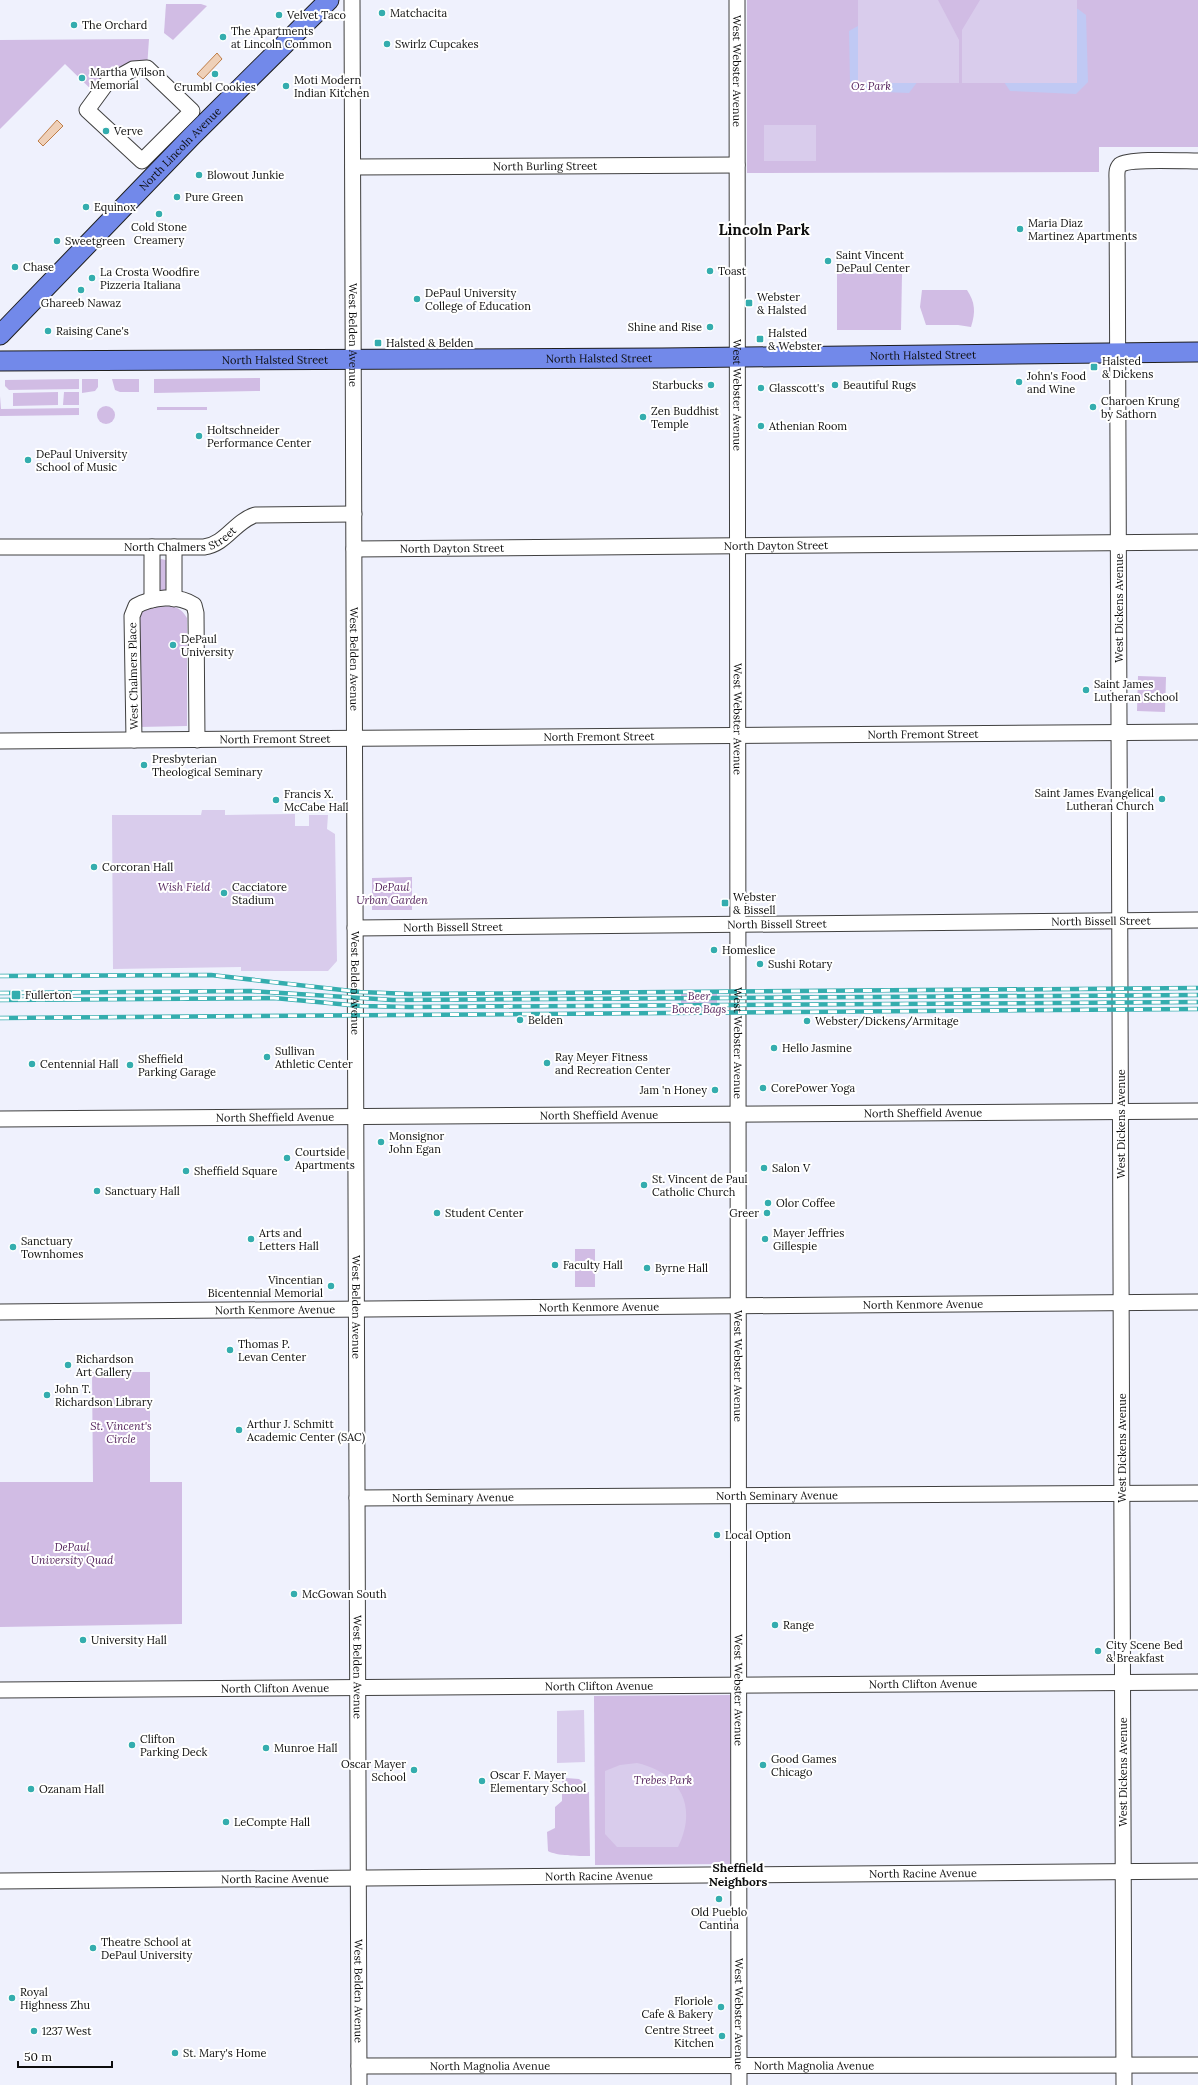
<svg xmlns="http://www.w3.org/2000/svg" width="1198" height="2085" viewBox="0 0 1198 2085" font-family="Lora,serif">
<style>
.green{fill:#d1bce4}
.sand{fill:#c0c9f4}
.pitch{fill:#d9ccec}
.water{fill:#efd0b8;stroke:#be7d47}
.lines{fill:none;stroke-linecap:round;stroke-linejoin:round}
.minor-casing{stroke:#404040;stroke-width:17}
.major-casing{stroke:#1e1e1e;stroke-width:21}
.minor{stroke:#fff;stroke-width:15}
.major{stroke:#7289ea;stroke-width:19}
.rail-casing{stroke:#34adae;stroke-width:4.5}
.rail{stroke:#fff;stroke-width:3;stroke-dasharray:9;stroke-linecap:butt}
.poi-dot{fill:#34adae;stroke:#fff;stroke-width:1.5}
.labels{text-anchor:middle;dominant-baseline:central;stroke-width:4;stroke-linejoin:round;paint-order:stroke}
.poi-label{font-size:11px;fill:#0d0d0d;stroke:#fff;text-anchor:start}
.street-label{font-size:11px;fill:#0d0d0d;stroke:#fff}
.park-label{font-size:11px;font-style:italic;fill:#55245d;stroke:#fff}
.neighbourhood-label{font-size:12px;font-weight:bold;fill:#0d0d0d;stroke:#fff}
.district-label{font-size:15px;font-weight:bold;fill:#0d0d0d;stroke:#fff}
</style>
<rect width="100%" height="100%" fill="#eff1fd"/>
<g class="green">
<path d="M747 0H1198V147H1099V172L747 173Z"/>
<path d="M166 4H201L207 6 173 40 164 33Z"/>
<path d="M149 39 147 68 99 97 65 64 0 129V40Z"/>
<path d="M837 273 902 274 901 330H837Z"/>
<path d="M922 290H967C975 302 976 312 971 327L958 325H926L920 307Z"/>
<path d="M260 378V391L154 393V379Z"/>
<path d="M79 379V389L9 390 5 386V380Z"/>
<path d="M82 379H98V387L95 391 82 393Z"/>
<path d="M112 379H139V392H120L115 390Z"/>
<path d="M58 392V405L13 406V393Z"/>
<path d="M64 392H79V405H63Z"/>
<path d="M0 396 1 409 79 408V415L0 416Z"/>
<circle cx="106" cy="415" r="9"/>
<rect x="157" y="407" width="50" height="3"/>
<path d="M161 559 170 561 169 590 159 592 157 563Z"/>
<path d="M151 607C167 607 178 602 187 618V726L139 727 138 618 142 612Z"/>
<path d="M1138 676 1166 677 1165 712 1137 711Z"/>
<path d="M412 877V910H372V878Z"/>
<path d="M717 990V1013L681 1014V991Z"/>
<rect x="575" y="1249" width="20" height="38"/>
<path d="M92 1372H150V1482H182V1624L0 1627V1482H93Z"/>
<path d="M731 1695 730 1864 595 1865 594 1696Z"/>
<path d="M566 1778 579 1779 583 1782V1792H589L590 1856C578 1856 557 1856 548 1851L547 1832 555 1828V1807L562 1801V1781Z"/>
</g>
<g class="sand">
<path d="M1067 6 1078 9 1086 15 1088 82 1076 94 1010 91 1002 79Z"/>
<path d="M865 22 918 81 909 93 859 91 850 82 849 31Z"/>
</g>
<g class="pitch">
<path d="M858 0H938L959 40V83H858Z"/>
<path d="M980 0H1077V83H962V30Z"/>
<rect x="764" y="125" width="52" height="36"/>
<path d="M202 810H225V815L295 814V826H309V815H328L327 829 335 834 337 961 328 971H241V967L113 969 112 815H201Z"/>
<path d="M584 1710 585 1762 557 1763V1711Z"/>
<path d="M637 1763C680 1773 698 1806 678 1847H617L605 1834V1771L620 1765Z"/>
</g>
<g class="water">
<path d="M217 53 222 59 203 79 197 74Z"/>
<path d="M57 120 63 126 43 146 38 141Z"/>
</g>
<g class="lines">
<g class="minor-casing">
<g id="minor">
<path id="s1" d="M352 0 359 2085"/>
<path id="s2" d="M737 0 739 2085"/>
<path d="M147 68 192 111 142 161 87 110 106 84 133 69Z"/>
<path id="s3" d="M353 167 737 165"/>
<path id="s4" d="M0 547H204C226 544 234 522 255 515L354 514"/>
<path d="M152 547V600"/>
<path id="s5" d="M354 549 1198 542"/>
<path d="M174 599V547"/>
<path d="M134 740 132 616 136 606C152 597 178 594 194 605L196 613 197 740"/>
<path id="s6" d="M0 741 1198 732"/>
<path id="s7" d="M355 928 1198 920"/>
<path id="s8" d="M0 1119 1198 1111"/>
<path id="s9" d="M0 1312 1198 1302"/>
<path id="s10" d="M357 1498 1198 1493"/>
<path id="s11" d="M0 1690 1198 1682"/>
<path id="s12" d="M0 1881 1198 1871"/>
<path id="s13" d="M359 2066 1198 2065"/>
<path d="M1124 2085 1117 180C1117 175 1116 169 1120 165 1129 158 1184 161 1198 161"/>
</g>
</g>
<g class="major-casing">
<g id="major">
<path id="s14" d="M0 335 192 136 329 0"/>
<path id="s15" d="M0 361 662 358 1198 352"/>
</g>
</g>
<use href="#minor" class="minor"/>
<use href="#major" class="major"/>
<g class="rail-casing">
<g id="rail">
<path d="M0 976 211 975 360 992 410 994 1198 988"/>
<path d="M0 993 250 991 393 1000 1198 995"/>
<path d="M0 1000 274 998 361 1006 410 1007 1198 1002"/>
<path d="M0 1018 1198 1009"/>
</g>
</g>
<use href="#rail" class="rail"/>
</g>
<g class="poi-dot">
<circle cx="382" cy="13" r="4"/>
<circle cx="279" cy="15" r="4"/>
<circle cx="74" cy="25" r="4"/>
<circle cx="223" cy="37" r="4"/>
<circle cx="387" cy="44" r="4"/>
<circle cx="215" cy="74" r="4"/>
<circle cx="82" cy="78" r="4"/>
<circle cx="286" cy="86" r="4"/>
<circle cx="106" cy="131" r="4"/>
<circle cx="199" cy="175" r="4"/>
<circle cx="177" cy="197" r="4"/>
<circle cx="86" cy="207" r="4"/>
<circle cx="159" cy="214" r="4"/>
<circle cx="1020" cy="229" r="4"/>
<circle cx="57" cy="241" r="4"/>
<circle cx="828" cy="261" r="4"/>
<circle cx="15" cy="267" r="4"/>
<circle cx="710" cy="271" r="4"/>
<circle cx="92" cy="278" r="4"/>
<circle cx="81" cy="290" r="4"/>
<circle cx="417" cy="299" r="4"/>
<rect x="745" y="299" width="8" height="8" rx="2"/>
<circle cx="710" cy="327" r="4"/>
<circle cx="48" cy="331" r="4"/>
<rect x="756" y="335" width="8" height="8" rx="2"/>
<rect x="374" y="339" width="8" height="8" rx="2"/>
<rect x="1090" y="363" width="8" height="8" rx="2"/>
<circle cx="1019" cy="382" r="4"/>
<circle cx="711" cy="385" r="4"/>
<circle cx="835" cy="385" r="4"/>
<circle cx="761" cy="388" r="4"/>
<circle cx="1093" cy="407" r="4"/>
<circle cx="643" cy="417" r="4"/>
<circle cx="761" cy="426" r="4"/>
<circle cx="199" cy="436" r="4"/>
<circle cx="28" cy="460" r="4"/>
<circle cx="173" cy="645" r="4"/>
<circle cx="1086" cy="690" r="4"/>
<circle cx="144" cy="765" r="4"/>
<circle cx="1162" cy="799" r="4"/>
<circle cx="276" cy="800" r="4"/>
<circle cx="94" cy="867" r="4"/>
<circle cx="224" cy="893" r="4"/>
<rect x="721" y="899" width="8" height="8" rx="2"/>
<circle cx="714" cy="950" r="4"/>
<circle cx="760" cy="964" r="4"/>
<rect x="11" y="990" width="10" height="10" rx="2"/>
<circle cx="520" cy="1020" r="4"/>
<circle cx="807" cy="1021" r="4"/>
<circle cx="774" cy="1048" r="4"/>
<circle cx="267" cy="1057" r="4"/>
<circle cx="547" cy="1063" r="4"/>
<circle cx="32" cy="1064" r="4"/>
<circle cx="130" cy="1065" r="4"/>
<circle cx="763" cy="1088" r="4"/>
<circle cx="715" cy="1090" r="4"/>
<circle cx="381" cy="1142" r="4"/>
<circle cx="287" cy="1158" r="4"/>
<circle cx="764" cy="1168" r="4"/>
<circle cx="186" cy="1171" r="4"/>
<circle cx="644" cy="1185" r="4"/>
<circle cx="97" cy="1191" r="4"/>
<circle cx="768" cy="1203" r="4"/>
<circle cx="437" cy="1213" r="4"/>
<circle cx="767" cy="1213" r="4"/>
<circle cx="251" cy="1239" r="4"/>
<circle cx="765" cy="1239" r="4"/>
<circle cx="13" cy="1247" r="4"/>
<circle cx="555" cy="1265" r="4"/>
<circle cx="647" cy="1268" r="4"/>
<circle cx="331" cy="1286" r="4"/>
<circle cx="230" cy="1350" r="4"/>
<circle cx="68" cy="1365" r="4"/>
<circle cx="47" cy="1395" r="4"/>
<circle cx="239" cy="1430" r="4"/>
<circle cx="717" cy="1535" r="4"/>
<circle cx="294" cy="1594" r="4"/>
<circle cx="775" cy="1625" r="4"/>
<circle cx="83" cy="1640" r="4"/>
<circle cx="1098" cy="1651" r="4"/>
<circle cx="132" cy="1745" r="4"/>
<circle cx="266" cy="1748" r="4"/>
<circle cx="763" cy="1765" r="4"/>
<circle cx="414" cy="1770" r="4"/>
<circle cx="482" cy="1781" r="4"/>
<circle cx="31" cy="1789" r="4"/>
<circle cx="226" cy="1822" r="4"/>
<circle cx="719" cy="1899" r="4"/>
<circle cx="93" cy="1948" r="4"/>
<circle cx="12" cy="1998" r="4"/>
<circle cx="721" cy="2007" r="4"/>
<circle cx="34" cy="2031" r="4"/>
<circle cx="722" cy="2036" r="4"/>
<circle cx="175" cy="2053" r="4"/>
</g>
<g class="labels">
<g class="poi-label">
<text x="390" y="13">Matchacita</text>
<text x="287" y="15">Velvet Taco</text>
<text x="82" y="25">The Orchard</text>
<text x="231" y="31">The Apartments<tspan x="231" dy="13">at Lincoln Common</tspan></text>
<text x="395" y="44">Swirlz Cupcakes</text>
<text x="90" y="72">Martha Wilson<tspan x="90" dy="13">Memorial</tspan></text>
<text x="294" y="80">Moti Modern<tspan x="294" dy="13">Indian Kitchen</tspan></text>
<text x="215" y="87" text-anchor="middle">Crumbl Cookies</text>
<text x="114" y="131">Verve</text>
<text x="207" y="175">Blowout Junkie</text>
<text x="185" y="197">Pure Green</text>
<text x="94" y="207">Equinox</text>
<text x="1028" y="223">Maria Diaz<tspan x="1028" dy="13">Martinez Apartments</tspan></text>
<text x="159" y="227" text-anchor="middle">Cold Stone<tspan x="159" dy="13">Creamery</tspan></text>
<text x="65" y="241">Sweetgreen</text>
<text x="836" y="255">Saint Vincent<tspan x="836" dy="13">DePaul Center</tspan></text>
<text x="23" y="267">Chase</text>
<text x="718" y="271">Toast</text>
<text x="100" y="272">La Crosta Woodfire<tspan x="100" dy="13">Pizzeria Italiana</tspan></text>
<text x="425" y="293">DePaul University<tspan x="425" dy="13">College of Education</tspan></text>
<text x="757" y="297">Webster<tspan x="757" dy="13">&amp; Halsted</tspan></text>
<text x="81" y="303" text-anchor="middle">Ghareeb Nawaz</text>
<text x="702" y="327" text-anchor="end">Shine and Rise</text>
<text x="56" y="331">Raising Cane's</text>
<text x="768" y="333">Halsted<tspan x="768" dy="13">&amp; Webster</tspan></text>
<text x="386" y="343">Halsted &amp; Belden</text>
<text x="1102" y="361">Halsted<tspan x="1102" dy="13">&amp; Dickens</tspan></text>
<text x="1027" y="376">John's Food<tspan x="1027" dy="13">and Wine</tspan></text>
<text x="703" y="385" text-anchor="end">Starbucks</text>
<text x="843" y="385">Beautiful Rugs</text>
<text x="769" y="388">Glasscott's</text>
<text x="1101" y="401">Charoen Krung<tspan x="1101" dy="13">by Sathorn</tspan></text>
<text x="651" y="411">Zen Buddhist<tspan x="651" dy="13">Temple</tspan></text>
<text x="769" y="426">Athenian Room</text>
<text x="207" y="430">Holtschneider<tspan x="207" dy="13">Performance Center</tspan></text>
<text x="36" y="454">DePaul University<tspan x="36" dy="13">School of Music</tspan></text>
<text x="181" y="639">DePaul<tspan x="181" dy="13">University</tspan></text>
<text x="1094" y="684">Saint James<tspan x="1094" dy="13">Lutheran School</tspan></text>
<text x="152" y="759">Presbyterian<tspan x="152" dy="13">Theological Seminary</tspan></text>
<text x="1154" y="793" text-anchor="end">Saint James Evangelical<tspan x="1154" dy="13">Lutheran Church</tspan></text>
<text x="284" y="794">Francis X.<tspan x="284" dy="13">McCabe Hall</tspan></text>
<text x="102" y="867">Corcoran Hall</text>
<text x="232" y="887">Cacciatore<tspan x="232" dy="13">Stadium</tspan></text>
<text x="733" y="897">Webster<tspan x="733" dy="13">&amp; Bissell</tspan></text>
<text x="722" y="950">Homeslice</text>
<text x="768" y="964">Sushi Rotary</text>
<text x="25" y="995">Fullerton</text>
<text x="528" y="1020">Belden</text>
<text x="815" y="1021">Webster/Dickens/Armitage</text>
<text x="782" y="1048">Hello Jasmine</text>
<text x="275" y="1051">Sullivan<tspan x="275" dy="13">Athletic Center</tspan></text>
<text x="555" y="1057">Ray Meyer Fitness<tspan x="555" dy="13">and Recreation Center</tspan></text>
<text x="138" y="1059">Sheffield<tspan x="138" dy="13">Parking Garage</tspan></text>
<text x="40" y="1064">Centennial Hall</text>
<text x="771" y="1088">CorePower Yoga</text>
<text x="707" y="1090" text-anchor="end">Jam 'n Honey</text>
<text x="389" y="1136">Monsignor<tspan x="389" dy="13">John Egan</tspan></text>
<text x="295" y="1152">Courtside<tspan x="295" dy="13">Apartments</tspan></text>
<text x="772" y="1168">Salon V</text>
<text x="194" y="1171">Sheffield Square</text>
<text x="652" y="1179">St. Vincent de Paul<tspan x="652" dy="13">Catholic Church</tspan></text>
<text x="105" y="1191">Sanctuary Hall</text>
<text x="776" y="1203">Olor Coffee</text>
<text x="445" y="1213">Student Center</text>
<text x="759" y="1213" text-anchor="end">Greer</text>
<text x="259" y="1233">Arts and<tspan x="259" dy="13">Letters Hall</tspan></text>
<text x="773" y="1233">Mayer Jeffries<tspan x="773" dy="13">Gillespie</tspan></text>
<text x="21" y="1241">Sanctuary<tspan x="21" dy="13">Townhomes</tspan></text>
<text x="563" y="1265">Faculty Hall</text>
<text x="655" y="1268">Byrne Hall</text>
<text x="323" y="1280" text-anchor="end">Vincentian<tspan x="323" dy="13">Bicentennial Memorial</tspan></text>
<text x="238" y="1344">Thomas P.<tspan x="238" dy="13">Levan Center</tspan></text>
<text x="76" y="1359">Richardson<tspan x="76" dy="13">Art Gallery</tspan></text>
<text x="55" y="1389">John T.<tspan x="55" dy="13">Richardson Library</tspan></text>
<text x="247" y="1424">Arthur J. Schmitt<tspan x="247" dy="13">Academic Center (SAC)</tspan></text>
<text x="725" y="1535">Local Option</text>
<text x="302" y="1594">McGowan South</text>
<text x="783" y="1625">Range</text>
<text x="91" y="1640">University Hall</text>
<text x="1106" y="1645">City Scene Bed<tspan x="1106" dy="13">&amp; Breakfast</tspan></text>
<text x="140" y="1739">Clifton<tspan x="140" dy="13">Parking Deck</tspan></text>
<text x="274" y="1748">Munroe Hall</text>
<text x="771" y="1759">Good Games<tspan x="771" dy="13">Chicago</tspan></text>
<text x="406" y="1764" text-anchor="end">Oscar Mayer<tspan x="406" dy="13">School</tspan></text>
<text x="490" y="1775">Oscar F. Mayer<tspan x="490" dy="13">Elementary School</tspan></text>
<text x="39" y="1789">Ozanam Hall</text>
<text x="234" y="1822">LeCompte Hall</text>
<text x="719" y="1912" text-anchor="middle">Old Pueblo<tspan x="719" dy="13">Cantina</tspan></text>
<text x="101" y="1942">Theatre School at<tspan x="101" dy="13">DePaul University</tspan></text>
<text x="20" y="1992">Royal<tspan x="20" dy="13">Highness Zhu</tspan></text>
<text x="713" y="2001" text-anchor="end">Floriole<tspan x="713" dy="13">Cafe &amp; Bakery</tspan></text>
<text x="714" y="2030" text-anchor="end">Centre Street<tspan x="714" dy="13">Kitchen</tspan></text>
<text x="42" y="2031">1237 West</text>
<text x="183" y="2053">St. Mary's Home</text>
</g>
<g class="street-label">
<text stroke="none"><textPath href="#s2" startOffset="71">West Webster Avenue</textPath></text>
<text stroke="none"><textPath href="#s14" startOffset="259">North Lincoln Avenue</textPath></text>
<text stroke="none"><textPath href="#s3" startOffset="192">North Burling Street</textPath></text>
<text stroke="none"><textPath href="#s1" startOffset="335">West Belden Avenue</textPath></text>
<text stroke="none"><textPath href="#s15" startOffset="923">North Halsted Street</textPath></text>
<text stroke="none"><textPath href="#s15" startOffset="599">North Halsted Street</textPath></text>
<text stroke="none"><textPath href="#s15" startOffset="275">North Halsted Street</textPath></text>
<text stroke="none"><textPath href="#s2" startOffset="395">West Webster Avenue</textPath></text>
<text stroke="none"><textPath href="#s4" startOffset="182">North Chalmers Street</textPath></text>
<text stroke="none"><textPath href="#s5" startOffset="422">North Dayton Street</textPath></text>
<text stroke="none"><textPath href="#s5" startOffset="98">North Dayton Street</textPath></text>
<text transform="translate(1119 608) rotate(-90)">West Dickens Avenue</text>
<text stroke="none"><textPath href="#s1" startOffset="659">West Belden Avenue</textPath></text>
<text transform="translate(133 676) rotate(-91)">West Chalmers Place</text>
<text stroke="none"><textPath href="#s2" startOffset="719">West Webster Avenue</textPath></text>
<text stroke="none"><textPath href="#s6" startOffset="923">North Fremont Street</textPath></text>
<text stroke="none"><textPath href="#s6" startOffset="599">North Fremont Street</textPath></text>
<text stroke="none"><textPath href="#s6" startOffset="275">North Fremont Street</textPath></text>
<text stroke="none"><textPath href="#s7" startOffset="746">North Bissell Street</textPath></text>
<text stroke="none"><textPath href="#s7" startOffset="422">North Bissell Street</textPath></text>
<text stroke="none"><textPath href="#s7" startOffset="98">North Bissell Street</textPath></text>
<text stroke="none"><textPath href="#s1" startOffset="983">West Belden Avenue</textPath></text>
<text stroke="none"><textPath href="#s2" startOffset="1043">West Webster Avenue</textPath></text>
<text stroke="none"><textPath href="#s8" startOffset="923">North Sheffield Avenue</textPath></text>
<text stroke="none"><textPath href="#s8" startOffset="599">North Sheffield Avenue</textPath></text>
<text stroke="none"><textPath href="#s8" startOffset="275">North Sheffield Avenue</textPath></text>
<text transform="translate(1121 1124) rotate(-90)">West Dickens Avenue</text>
<text stroke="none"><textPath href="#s9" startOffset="923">North Kenmore Avenue</textPath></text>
<text stroke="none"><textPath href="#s1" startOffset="1307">West Belden Avenue</textPath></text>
<text stroke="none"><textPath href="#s9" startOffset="599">North Kenmore Avenue</textPath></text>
<text stroke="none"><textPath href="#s9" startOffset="275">North Kenmore Avenue</textPath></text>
<text stroke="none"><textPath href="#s2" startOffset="1366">West Webster Avenue</textPath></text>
<text transform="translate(1122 1448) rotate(-90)">West Dickens Avenue</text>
<text stroke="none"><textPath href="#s10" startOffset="420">North Seminary Avenue</textPath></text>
<text stroke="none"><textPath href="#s10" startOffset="96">North Seminary Avenue</textPath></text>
<text stroke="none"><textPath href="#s1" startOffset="1667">West Belden Avenue</textPath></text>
<text stroke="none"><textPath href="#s11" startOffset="923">North Clifton Avenue</textPath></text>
<text stroke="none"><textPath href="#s11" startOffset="599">North Clifton Avenue</textPath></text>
<text stroke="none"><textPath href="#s11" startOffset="275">North Clifton Avenue</textPath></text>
<text stroke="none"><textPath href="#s2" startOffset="1690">West Webster Avenue</textPath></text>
<text transform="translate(1123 1772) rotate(-90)">West Dickens Avenue</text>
<text stroke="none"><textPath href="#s12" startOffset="923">North Racine Avenue</textPath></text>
<text stroke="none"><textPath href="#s12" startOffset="599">North Racine Avenue</textPath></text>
<text stroke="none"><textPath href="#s12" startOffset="275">North Racine Avenue</textPath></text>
<text stroke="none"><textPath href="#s1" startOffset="1991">West Belden Avenue</textPath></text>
<text stroke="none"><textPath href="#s2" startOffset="2014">West Webster Avenue</textPath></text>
<text stroke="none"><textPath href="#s13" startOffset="131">North Magnolia Avenue</textPath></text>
<text stroke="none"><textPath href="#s13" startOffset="455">North Magnolia Avenue</textPath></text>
</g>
<g class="park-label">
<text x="871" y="86">Oz Park</text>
<text x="184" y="887">Wish Field</text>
<text x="392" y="887">DePaul<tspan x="392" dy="13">Urban Garden</tspan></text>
<text x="699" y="996">Beer<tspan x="699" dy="13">Bocce Bags</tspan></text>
<text x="121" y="1426">St. Vincent's<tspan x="121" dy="13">Circle</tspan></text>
<text x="72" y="1547">DePaul<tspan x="72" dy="13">University Quad</tspan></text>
<text x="663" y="1780">Trebes Park</text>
</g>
<g class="neighbourhood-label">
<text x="738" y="1867">Sheffield<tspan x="738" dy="14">Neighbors</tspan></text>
</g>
<g class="district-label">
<text x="764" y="229">Lincoln Park</text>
</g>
</g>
<path d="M18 2061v6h94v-6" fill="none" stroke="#0d0d0d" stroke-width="2"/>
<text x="24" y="2061" font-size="12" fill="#0d0d0d" stroke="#ffffff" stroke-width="3" paint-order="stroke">50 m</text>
</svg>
